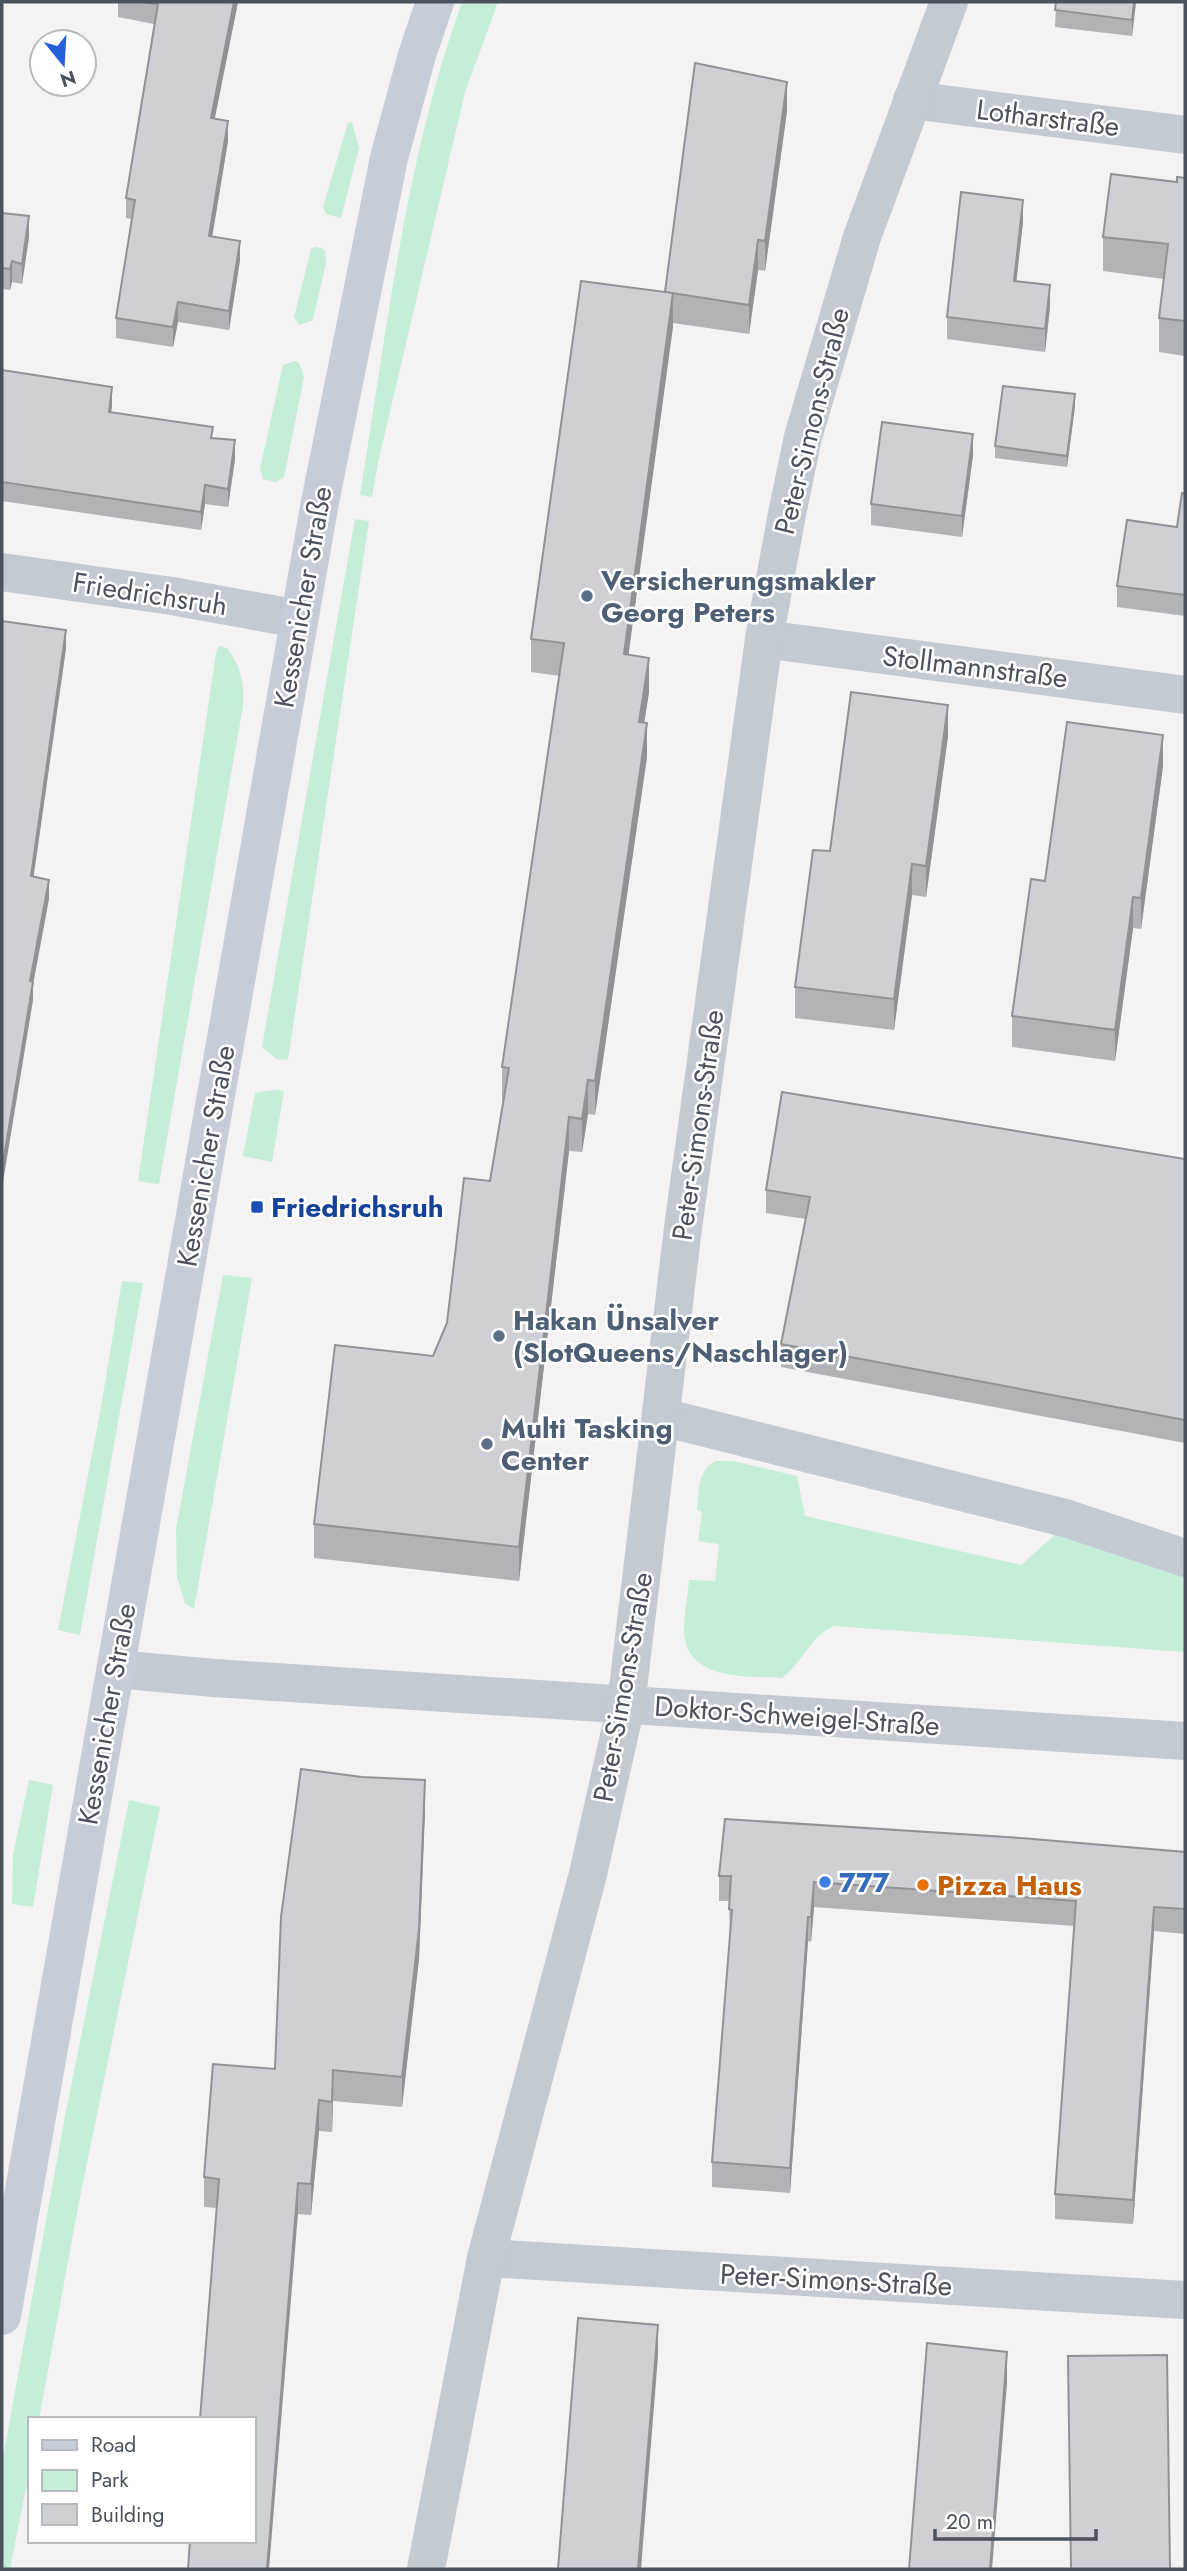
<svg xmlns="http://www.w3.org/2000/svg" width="1187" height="2571" viewBox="0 0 1187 2571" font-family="Jost,sans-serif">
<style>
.green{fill:#c4eed8}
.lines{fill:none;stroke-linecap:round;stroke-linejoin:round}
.street{stroke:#c3cad2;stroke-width:38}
.secondary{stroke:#c6cdd9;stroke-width:38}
.wall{fill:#b2b3b7}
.shaded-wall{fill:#919295}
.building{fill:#cfd0d5;stroke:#919295;stroke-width:2}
.service-dot{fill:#5c6f8a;stroke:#fff;stroke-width:2.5}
.transit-dot{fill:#1a4fb4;stroke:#fff;stroke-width:2.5}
.shop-dot{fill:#3f7fe0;stroke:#fff;stroke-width:2.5}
.food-dot{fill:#e8710a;stroke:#fff;stroke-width:2.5}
.labels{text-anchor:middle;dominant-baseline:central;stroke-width:5;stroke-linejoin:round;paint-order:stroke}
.street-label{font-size:28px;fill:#4a525e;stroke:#fff}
.service-label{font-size:28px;font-weight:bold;fill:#4e5e75;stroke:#fff;text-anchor:start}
.transit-label{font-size:28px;font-weight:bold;fill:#164399;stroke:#fff;text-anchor:start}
.shop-label{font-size:28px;font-weight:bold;fill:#366cbe;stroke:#fff;text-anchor:start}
.food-label{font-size:28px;font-weight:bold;fill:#c56008;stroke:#fff;text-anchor:start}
</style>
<rect width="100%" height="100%" fill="#f4f2f2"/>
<g class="green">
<path d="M462 2H498L465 92 378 463 372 497 360 495C387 330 405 160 462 2Z"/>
<path d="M352 122 359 148 341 218 326 214 323 207 348 123Z"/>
<path d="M315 247 322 248 325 251 326 263 313 320 299 325 294 317 311 249Z"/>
<path d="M294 361 299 363 304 377 284 477 276 482 263 479 260 469 283 365Z"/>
<path d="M355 519 369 521 288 1060 277 1059 262 1047Z"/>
<path d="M219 646 227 648C240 666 245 683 243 706L159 1184 138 1181 216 653Z"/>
<path d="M274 1090 284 1091 272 1162 243 1156 255 1093Z"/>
<path d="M223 1275 252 1278 194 1609 185 1603 177 1577 176 1529Z"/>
<path d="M122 1281 143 1283 80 1635 58 1630 100 1413Z"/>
<path d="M716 1461H733L797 1476 805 1516 1021 1565 1058 1532 1185 1577V1652L835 1626C812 1633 801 1665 782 1678 747 1676 685 1681 684 1630 684 1614 688 1597 689 1580L715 1581 719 1544 698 1541 702 1512 697 1510C699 1492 697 1470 716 1461Z"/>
<path d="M29 1780 53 1785 33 1907 12 1904 13 1855Z"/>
<path d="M129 1800 160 1807 79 2202 39 2419H30V2468L10 2569H2V2463L65 2116Z"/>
</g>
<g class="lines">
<g class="street">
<path d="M912 100 1185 135"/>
<path d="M2 572 172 596 299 619"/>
<path d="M764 639 1185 695"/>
<path d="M662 1417 1065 1518 1185 1558"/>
<path d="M116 1669 214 1678 1185 1741"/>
<path d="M486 2258 1185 2300"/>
<path d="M426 2569 486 2258 588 1874 626 1705 683 1228 764 639 787 514 803 437 862 237 949 2"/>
</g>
<path class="secondary" d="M2 2316 320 502 389 158 417 55 435 2"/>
</g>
<g class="wall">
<path d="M118 2H238L214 119 228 141 212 236 240 260 229 330 178 322 173 347 116 338V318L132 219 126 218V198L154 24 118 17Z"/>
<path d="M1056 2H1136L1132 36 1055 27Z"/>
<path d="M787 111 765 271 758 270 749 334 673 323 628 655 649 692 644 723 647 757 595 1115 588 1114 582 1152 569 1151 519 1581 314 1558V1524L433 1356 447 1323 490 1181 503 1101H502V1067L560 676 531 672V639L665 292Z"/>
<path d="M1185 178V356L1159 352V318L1164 279 1103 271V237L1177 182Z"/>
<path d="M2 213 29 237 22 284 12 282 10 290 2 289Z"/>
<path d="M1023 222 1016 281 1050 307 1045 352 947 339V317Z"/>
<path d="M2 370 112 406 111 412 213 438 235 459 228 507 205 504 201 530 2 501Z"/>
<path d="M1075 406 1067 467 995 458V446Z"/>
<path d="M973 455 962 537 871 525V504Z"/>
<path d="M1185 494V616L1117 607V586L1177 527Z"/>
<path d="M948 736 926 897 912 895 894 1030 795 1018V987L830 851Z"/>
<path d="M1163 766 1141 929 1133 928 1115 1061 1012 1047V1016L1045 881Z"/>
<path d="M1185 1159V1443L781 1367V1344L806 1219 766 1213V1190Z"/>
<path d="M425 1811 419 1959 402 2107 333 2101 332 2132 319 2131 311 2215 204 2207V2177L275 2069Z"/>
<path d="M1185 1852V1934L1154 1931 1133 2224 1055 2219V2194L1074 1926 814 1907 811 1942 808 1941 790 2193 712 2187V2162L730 1934 729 1901H719V1876Z"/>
</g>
<g class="shaded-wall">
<path d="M234 2H238L211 138V118Z"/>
<path d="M1134 2H1136L1132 36V20Z"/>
<path d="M787 82V111L765 271V241Z"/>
<path d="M228 121V141L209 256V236Z"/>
<path d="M1023 200V222L1014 303V281Z"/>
<path d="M29 216V237L22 284V264Z"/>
<path d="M758 240V270L749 334V305Z"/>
<path d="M240 241V260L229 330V311Z"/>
<path d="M12 261V282L10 290V269Z"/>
<path d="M1050 285V307L1045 352V329Z"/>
<path d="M673 293V327L624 688V654Z"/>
<path d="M178 302V322L173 347V327Z"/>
<path d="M112 387V406L109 431V412Z"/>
<path d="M1075 394V406L1067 467V456Z"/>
<path d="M973 434V455L962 537V516Z"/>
<path d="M235 440V459L228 507V489Z"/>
<path d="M205 485V504L201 530V512Z"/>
<path d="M66 630V649L31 895V876Z"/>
<path d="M649 658V692L639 756V722Z"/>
<path d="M948 705V736L926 897V866Z"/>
<path d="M647 723V757L595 1115V1081Z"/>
<path d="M1163 735V766L1141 929V898Z"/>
<path d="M912 864V895L894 1030V999Z"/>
<path d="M49 880V899L33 985V1000L2 1188V1169L30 981Z"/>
<path d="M1133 897V928L1115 1061V1030Z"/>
<path d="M588 1080V1114L582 1152V1119Z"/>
<path d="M569 1117V1151L519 1581V1547Z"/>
<path d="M425 1780V1811L419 1959 402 2107V2077Z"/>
<path d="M814 1882V1907L811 1942V1917Z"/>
<path d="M1154 1907V1931L1133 2224V2200Z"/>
<path d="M808 1917V1941L790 2193V2168Z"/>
<path d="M333 2070V2101L332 2132V2102Z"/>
<path d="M319 2100V2131L311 2215V2184Z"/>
<path d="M298 2183V2213L269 2569H267Z"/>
<path d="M658 2325V2356L641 2569H638Z"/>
<path d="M1007 2352V2383L992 2569H990Z"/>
</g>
<g class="building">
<path d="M142 2H234L211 118 228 121 209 236 240 241 229 311 178 302 173 327 116 318 135 200 126 198 158 4Z"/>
<path d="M1056 2H1134L1132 20 1055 10Z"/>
<path d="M695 63 787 82 765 241 758 240 749 305 665 292Z"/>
<path d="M1111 174 1177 182V177L1185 178V321L1159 318 1168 244 1103 237Z"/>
<path d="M961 192 1023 200 1014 281 1050 285 1045 329 947 317Z"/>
<path d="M2 213 29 216 22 264 12 261 10 269 2 268Z"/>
<path d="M581 281 673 293 624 654 649 658 639 722 647 723 595 1081 588 1080 582 1119 569 1117 519 1547 314 1524 335 1345 433 1356 447 1323 464 1178 490 1181 509 1068 502 1067 564 643 531 639Z"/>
<path d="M2 370 112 387 109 412 213 427 211 438 235 440 228 489 205 485 201 512 2 482Z"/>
<path d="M1003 386 1075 394 1067 456 995 446Z"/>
<path d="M882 422 973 434 962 516 871 504Z"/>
<path d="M1182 493 1185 494V595L1117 586 1127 520 1177 527Z"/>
<path d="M2 621 66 630 31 876 49 880 30 981 33 982 2 1169Z"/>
<path d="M851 692 948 705 926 866 912 864 894 999 795 987 813 850 830 851Z"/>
<path d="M1067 722 1163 735 1141 898 1133 897 1115 1030 1012 1016 1031 879 1045 881Z"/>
<path d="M782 1092 1185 1159V1420L781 1344 810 1197 766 1190Z"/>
<path d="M301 1769 362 1777 425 1780 419 1929 402 2077 333 2070 332 2102 319 2100 311 2184 298 2183 267 2569H188L190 2541H254V2419H200L219 2179 204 2177 213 2064 275 2069 281 1917Z"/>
<path d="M725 1819 1021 1838 1185 1852V1909L1154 1907 1133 2200 1055 2194 1076 1901 814 1882 811 1917H808L790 2168 712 2162 732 1910 729 1909 731 1876H719Z"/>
<path d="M578 2318 658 2325 638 2569H558Z"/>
<path d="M927 2343 1007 2352 990 2569H909Z"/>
<path d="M1167 2355 1170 2569H1071L1068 2356Z"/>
</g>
<g class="service-dot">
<circle cx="587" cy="596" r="7"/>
<circle cx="499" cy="1336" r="7"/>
<circle cx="487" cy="1444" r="7"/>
</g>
<rect class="transit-dot" x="250" y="1200" width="14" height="14" rx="3.5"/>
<circle class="shop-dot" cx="825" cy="1882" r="7"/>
<circle class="food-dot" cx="923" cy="1885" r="7"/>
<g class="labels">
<g class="street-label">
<text transform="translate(1048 118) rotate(7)">Lotharstraße</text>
<text transform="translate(812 421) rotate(-76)">Peter-Simons-Straße</text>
<text transform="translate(150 594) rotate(9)">Friedrichsruh</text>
<text transform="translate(303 597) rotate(-80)">Kessenicher Straße</text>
<text transform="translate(975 667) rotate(7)">Stollmannstraße</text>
<text transform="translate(698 1125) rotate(-82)">Peter-Simons-Straße</text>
<text transform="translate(206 1156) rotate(-80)">Kessenicher Straße</text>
<text transform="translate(623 1687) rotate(-80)">Peter-Simons-Straße</text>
<text transform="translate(107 1714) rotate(-80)">Kessenicher Straße</text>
<text transform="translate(797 1716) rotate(4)">Doktor-Schweigel-Straße</text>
<text transform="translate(836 2280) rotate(3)">Peter-Simons-Straße</text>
</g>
<g class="service-label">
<text x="601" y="580">Versicherungsmakler<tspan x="601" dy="32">Georg Peters</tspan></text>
<text x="513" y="1320">Hakan Ünsalver<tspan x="513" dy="32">(SlotQueens/Naschlager)</tspan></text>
<text x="501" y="1428">Multi Tasking<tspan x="501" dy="32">Center</tspan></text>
</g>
<g class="transit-label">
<text x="271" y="1207">Friedrichsruh</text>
</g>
<g class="shop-label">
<text x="839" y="1882">777</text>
</g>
<g class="food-label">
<text x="937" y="1885">Pizza Haus</text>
</g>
</g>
<rect width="1187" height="2571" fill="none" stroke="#4a525e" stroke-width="7"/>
<rect x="28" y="2417" width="228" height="126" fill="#ffffff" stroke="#b7babf" stroke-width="2"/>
<rect x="42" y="2440" width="35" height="10" fill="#c6cdd9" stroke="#b7babf" stroke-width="2"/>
<text x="91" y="2452" font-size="21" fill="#4a525e">Road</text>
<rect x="42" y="2470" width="35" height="21" fill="#c4eed8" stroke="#b7babf" stroke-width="2"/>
<text x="91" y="2487" font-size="21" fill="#4a525e">Park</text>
<rect x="42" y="2504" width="35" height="21" fill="#cfd0d5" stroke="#b7babf" stroke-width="2"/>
<text x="91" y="2522" font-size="21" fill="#4a525e">Building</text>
<g transform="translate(63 63) rotate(162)"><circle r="33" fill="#ffffff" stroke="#b7babf" stroke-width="2"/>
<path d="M0-5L12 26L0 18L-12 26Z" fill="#2461db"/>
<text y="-10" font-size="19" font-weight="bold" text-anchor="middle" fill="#4a525e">N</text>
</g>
<path d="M935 2529v10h161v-10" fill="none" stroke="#4a525e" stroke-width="3.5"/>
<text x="946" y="2529" font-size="21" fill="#4a525e" stroke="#ffffff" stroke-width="5" paint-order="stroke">20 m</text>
</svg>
